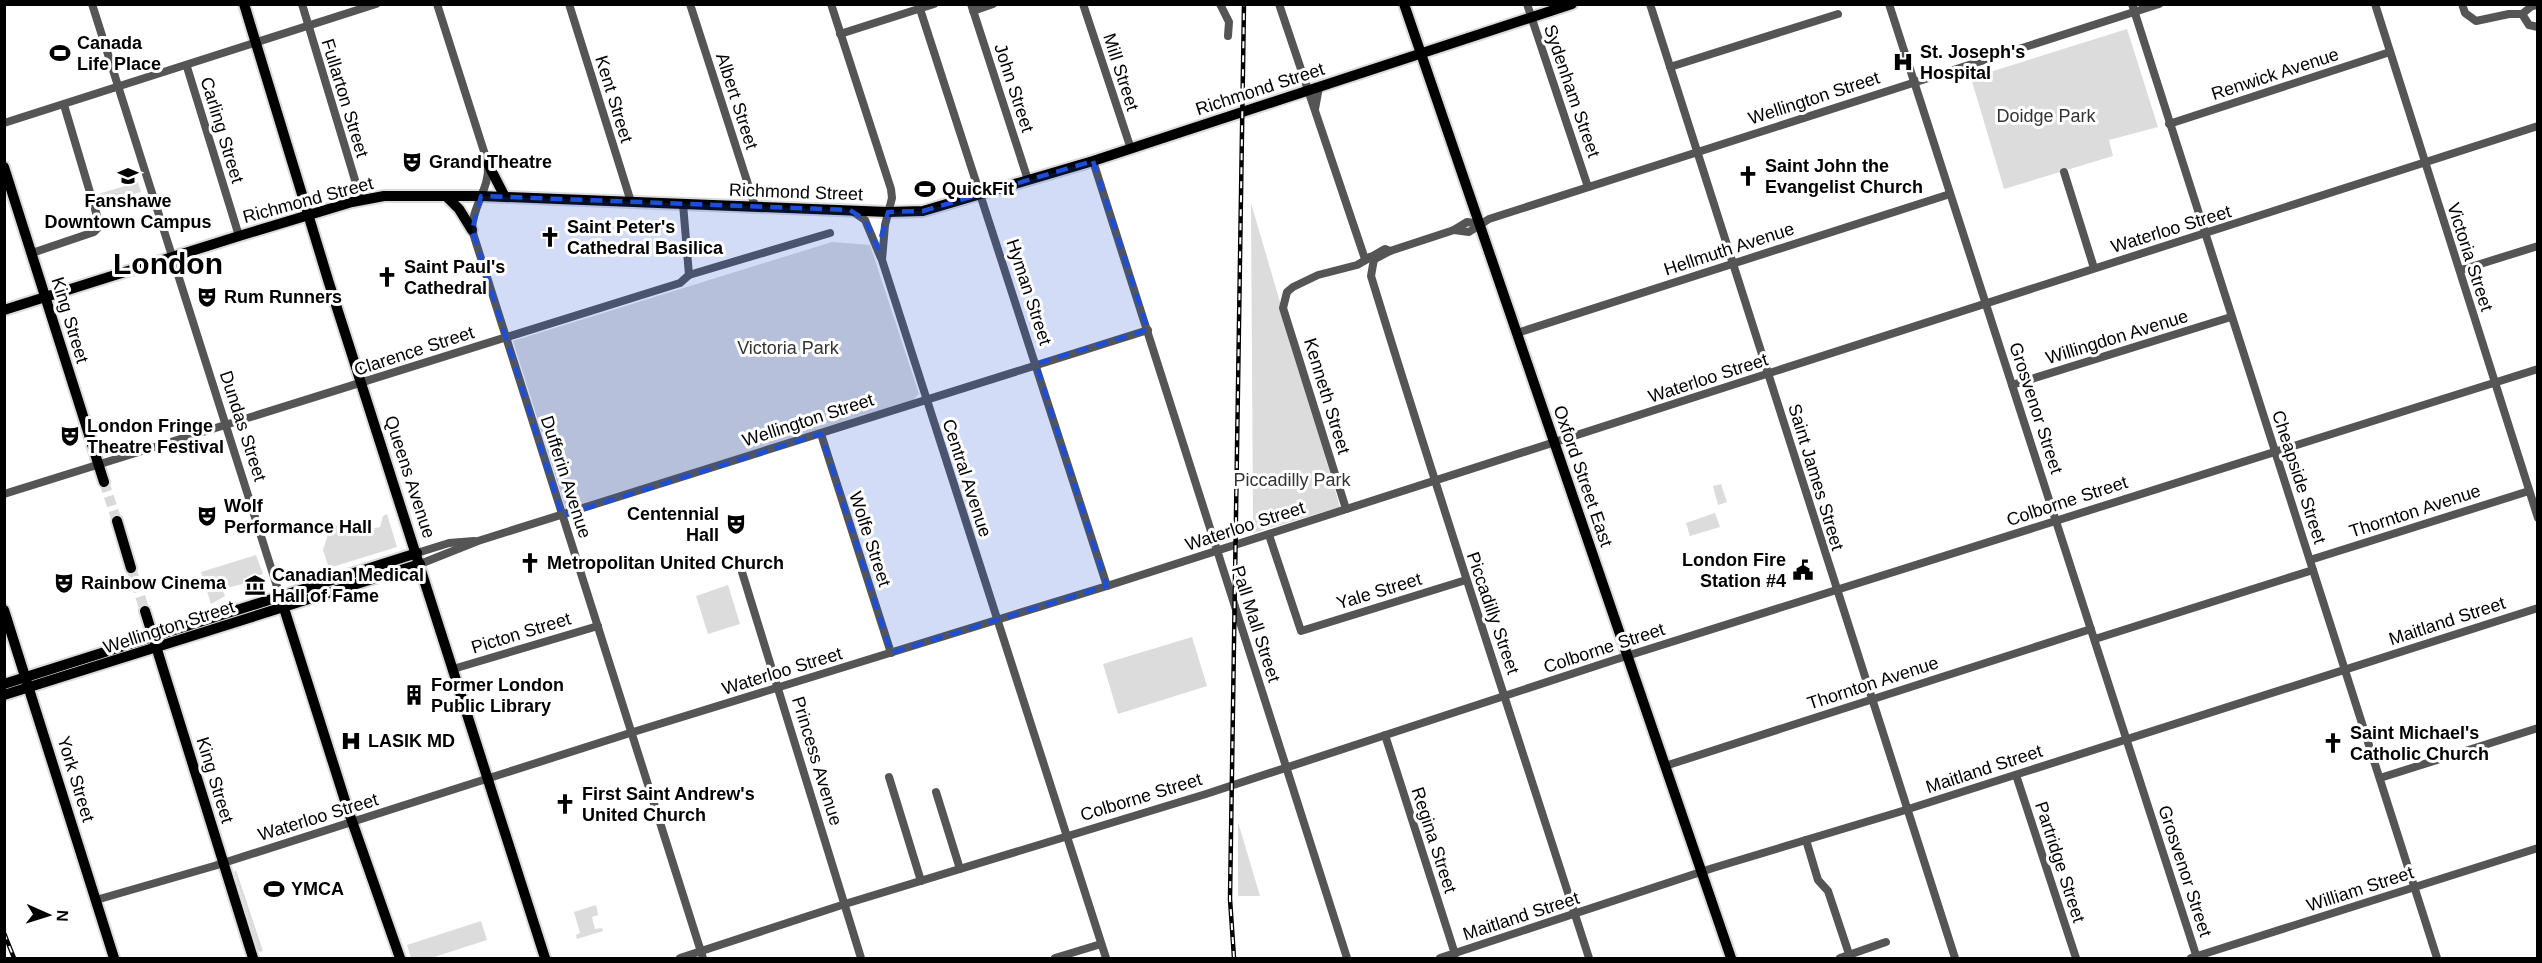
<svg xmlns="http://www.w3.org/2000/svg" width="2542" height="963" viewBox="0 0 2542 963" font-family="Helvetica,sans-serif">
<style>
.green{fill:#dcdcdc}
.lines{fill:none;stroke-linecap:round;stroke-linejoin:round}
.major-tunnel{stroke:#d9d9d9;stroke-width:10;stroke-dasharray:10 5;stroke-linecap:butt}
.major-casing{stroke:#dbdbdb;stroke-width:14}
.minor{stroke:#555;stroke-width:8}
.major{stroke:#000;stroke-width:10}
.rail-casing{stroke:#000;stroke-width:4.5}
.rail{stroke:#fff;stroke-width:2;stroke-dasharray:7;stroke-linecap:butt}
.marked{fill:#1d4ed8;fill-opacity:0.2;stroke:#1d4ed8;stroke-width:4.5;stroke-dasharray:12 8;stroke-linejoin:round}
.labels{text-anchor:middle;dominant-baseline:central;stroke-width:6;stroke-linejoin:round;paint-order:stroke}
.poi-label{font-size:18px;font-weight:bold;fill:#000;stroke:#fff;text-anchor:start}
.street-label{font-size:18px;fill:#000;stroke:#fff}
.park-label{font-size:18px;fill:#333;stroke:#fff}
.town-label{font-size:30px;font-weight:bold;fill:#000;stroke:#fff}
</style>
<rect width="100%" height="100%" fill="#fff"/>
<g class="green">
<path d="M2127 29 2158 127 2109 140 2113 156 2004 189 1971 78Z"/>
<path d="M138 182 141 192 102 203 98 194Z"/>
<path d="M1251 203 1340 507 1253 533V527Z"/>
<path d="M832 242 870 245 919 394 911 402 566 509 513 341Z"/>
<path d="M1721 484 1727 502 1718 505 1713 486Z"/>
<path d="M1715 513 1720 527 1690 536 1686 523Z"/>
<path d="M387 514 397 547 329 568 323 550 330 528 339 525 343 517 372 529 380 527 383 516Z"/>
<path d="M256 555 263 574 243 581V584L222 589 225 596 211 604 201 572Z"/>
<path d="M728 585 740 624 708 634 696 596Z"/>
<path d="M1192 637 1207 686 1118 714 1103 664Z"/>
<path d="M1238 822 1260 896H1238Z"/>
<path d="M236 870 263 951 260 952 258 951 234 872Z"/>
<path d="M596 905 598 915 592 917 595 929 602 928 603 931 577 939 576 935 580 933 574 912Z"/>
<path d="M481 921 487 940 431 958H411L407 945Z"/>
</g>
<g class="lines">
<g class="major-tunnel">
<path d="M104 482 117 521"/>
<path d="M131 568 145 611"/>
</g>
<g class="major-casing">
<g id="major">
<path d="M244 4 329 283 545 958"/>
<path d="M1404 4 1731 958"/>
<path d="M488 164 505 197"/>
<path d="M4 167 104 482"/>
<path d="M446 196 459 209 472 230"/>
<path d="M4 310 239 236 352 202 384 196H481L888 212 923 211 1093 161 1572 4"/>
<path d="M117 521 131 568"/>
<path d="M282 602 347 807 400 958"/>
<path d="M4 610 114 958"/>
<path d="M145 611 253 958"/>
<path d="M4 684 417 553"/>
<path d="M4 695 420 564"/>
</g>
</g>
<g class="minor">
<path d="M92 4 280 596"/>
<path d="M302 4 361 200"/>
<path d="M437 4 488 164C490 189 472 206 472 230L703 958"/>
<path d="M569 4 631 202"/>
<path d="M690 4 755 206"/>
<path d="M831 4 891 189 892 198 885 225 882 260 1106 958"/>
<path d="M971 4 1028 180"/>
<path d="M1083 4 1131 149"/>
<path d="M1220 4 1229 22 1228 36"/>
<path d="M1279 4 1365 259"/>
<path d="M1527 4 1588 187"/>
<path d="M1650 4 1955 958"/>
<path d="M1889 4 2197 958"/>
<path d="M2132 4 2437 958"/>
<path d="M2375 4 2538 518"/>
<path d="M2462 4 2465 13 2476 21 2509 14H2522"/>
<path d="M920 9 1107 586"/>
<path d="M973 11 993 4"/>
<path d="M2522 14 2529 25 2538 27"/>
<path d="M2522 14 2532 6 2538 5"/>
<path d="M840 34 934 4"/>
<path d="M187 67 239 236"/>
<path d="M1670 67 1838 14"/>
<path d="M1315 109 1319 87"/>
<path d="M4 123 376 4"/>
<path d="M2169 124 2390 52"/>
<path d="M1093 161 1347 958"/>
<path d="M2064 172 2094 268"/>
<path d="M683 204 689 275"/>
<path d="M852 211 865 220 881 258"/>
<path d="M1454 230 1469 232 1489 219 2159 4"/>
<path d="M32 253 94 232 100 226 64 105"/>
<path d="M1370 257 1375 259 1390 251 1454 230 1467 222 1479 224"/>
<path d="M1374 259 1371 276C1441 505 1516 731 1589 958"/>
<path d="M2461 270 2538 246"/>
<path d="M1517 333 1950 194"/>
<path d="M2012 385 2231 317"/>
<path d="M821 434 891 653"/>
<path d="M4 494 680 283 689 275 830 233"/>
<path d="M1346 509 1283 308 1287 292 1293 287 1318 275 1357 265 1385 249 1390 251"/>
<path d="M1269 535 1301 631 1466 580"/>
<path d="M417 553 449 543 474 541"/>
<path d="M2310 560 2529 491"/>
<path d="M420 564 478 541 1148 330"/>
<path d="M742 572 861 958"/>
<path d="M2095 639 2313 570"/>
<path d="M453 669 598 626"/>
<path d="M1385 735 1455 954"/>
<path d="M1665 766 2091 629"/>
<path d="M2016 775 2076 958"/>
<path d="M889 777 921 881"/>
<path d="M2380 778 2538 728"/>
<path d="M936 792 960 869"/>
<path d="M1806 840 1818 880 1828 891 1849 954"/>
<path d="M96 900 214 866 630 733 1107 586 2538 126"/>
<path d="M680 958 845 904 1206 794 1614 660 2538 369"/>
<path d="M1055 958 1101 944"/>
<path d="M1440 958 1713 868 1899 812 2538 608"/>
<path d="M1840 958 1886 942"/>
<path d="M2191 958 2538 848"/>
</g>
<use href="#major" class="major"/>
<g class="rail-casing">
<g id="rail">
<path d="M4 933 14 958"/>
<path d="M1234 958 1230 899 1244 4"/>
</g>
</g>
<use href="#rail" class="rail"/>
</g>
<path class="marked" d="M1093 161 1148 330 1036 364 1107 586 891 653 821 434 562 516 472 230 481 196 850 210 865 220 878 248 888 212 923 211Z"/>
<defs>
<g id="stadium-bare" transform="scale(1.62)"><path d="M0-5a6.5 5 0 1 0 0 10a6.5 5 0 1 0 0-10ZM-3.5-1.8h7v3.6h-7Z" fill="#000" stroke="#fff" stroke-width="2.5" paint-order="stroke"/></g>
<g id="hospital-bare" transform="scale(1.62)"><path d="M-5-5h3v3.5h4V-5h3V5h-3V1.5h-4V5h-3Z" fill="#000" stroke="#fff" stroke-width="2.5" paint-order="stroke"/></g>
<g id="theatre-bare" transform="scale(1.62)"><path d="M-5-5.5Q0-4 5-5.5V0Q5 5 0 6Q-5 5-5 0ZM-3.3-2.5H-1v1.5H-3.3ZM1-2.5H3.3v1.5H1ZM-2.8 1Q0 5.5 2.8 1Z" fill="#000" stroke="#fff" stroke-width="2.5" paint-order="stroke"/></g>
<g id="university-bare" transform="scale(1.62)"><path d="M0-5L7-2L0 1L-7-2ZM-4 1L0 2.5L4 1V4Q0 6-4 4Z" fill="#000" stroke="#fff" stroke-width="2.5" paint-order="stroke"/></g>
<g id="church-bare" transform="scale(1.62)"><path d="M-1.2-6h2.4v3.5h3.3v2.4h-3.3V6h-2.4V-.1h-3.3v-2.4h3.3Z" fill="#000" stroke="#fff" stroke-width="2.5" paint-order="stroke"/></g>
<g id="civic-bare" transform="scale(1.62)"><path d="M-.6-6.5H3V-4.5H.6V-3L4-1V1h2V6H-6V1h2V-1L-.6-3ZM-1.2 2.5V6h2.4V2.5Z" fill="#000" stroke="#fff" stroke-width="2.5" paint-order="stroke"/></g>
<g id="museum-bare" transform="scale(1.62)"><path d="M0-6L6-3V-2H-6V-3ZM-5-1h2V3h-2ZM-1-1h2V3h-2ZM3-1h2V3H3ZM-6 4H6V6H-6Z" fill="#000" stroke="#fff" stroke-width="2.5" paint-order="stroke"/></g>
<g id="building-bare" transform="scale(1.62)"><path d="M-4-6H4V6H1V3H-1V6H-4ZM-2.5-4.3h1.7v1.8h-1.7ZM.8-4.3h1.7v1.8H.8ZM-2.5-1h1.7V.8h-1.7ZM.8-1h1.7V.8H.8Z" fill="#000" stroke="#fff" stroke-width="2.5" paint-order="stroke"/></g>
</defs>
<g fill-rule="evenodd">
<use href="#stadium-bare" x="60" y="53"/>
<use href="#hospital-bare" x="1903" y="62"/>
<use href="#theatre-bare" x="412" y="162"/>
<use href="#university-bare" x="128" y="176"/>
<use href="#church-bare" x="1748" y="176"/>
<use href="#stadium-bare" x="925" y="189"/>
<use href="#church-bare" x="550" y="237"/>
<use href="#church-bare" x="387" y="277"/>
<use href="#theatre-bare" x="207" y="297"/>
<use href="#theatre-bare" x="70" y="436"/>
<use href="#theatre-bare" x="207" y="516"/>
<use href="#theatre-bare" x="736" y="524"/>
<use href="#church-bare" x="530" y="563"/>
<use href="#civic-bare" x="1803" y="570"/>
<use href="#theatre-bare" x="64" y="583"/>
<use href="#museum-bare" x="255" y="585"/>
<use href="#building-bare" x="414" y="695"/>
<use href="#hospital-bare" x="351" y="741"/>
<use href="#church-bare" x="2333" y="743"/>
<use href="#church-bare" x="565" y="804"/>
<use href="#stadium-bare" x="274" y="889"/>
</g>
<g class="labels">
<g class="poi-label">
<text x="77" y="43">Canada<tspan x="77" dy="21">Life Place</tspan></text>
<text x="1920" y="52">St. Joseph's<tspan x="1920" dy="21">Hospital</tspan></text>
<text x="429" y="162">Grand Theatre</text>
<text x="1765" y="166">Saint John the<tspan x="1765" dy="21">Evangelist Church</tspan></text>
<text x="942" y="189">QuickFit</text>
<text x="128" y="201" text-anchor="middle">Fanshawe<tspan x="128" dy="21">Downtown Campus</tspan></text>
<text x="567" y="227">Saint Peter's<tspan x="567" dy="21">Cathedral Basilica</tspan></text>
<text x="404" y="267">Saint Paul's<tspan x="404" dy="21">Cathedral</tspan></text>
<text x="224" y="297">Rum Runners</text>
<text x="87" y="426">London Fringe<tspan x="87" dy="21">Theatre Festival</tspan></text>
<text x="224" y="506">Wolf<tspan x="224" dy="21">Performance Hall</tspan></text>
<text x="719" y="514" text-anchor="end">Centennial<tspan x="719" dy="21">Hall</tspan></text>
<text x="1786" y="560" text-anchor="end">London Fire<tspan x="1786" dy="21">Station #4</tspan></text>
<text x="547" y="563">Metropolitan United Church</text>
<text x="272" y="575">Canadian Medical<tspan x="272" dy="21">Hall of Fame</tspan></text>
<text x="81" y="583">Rainbow Cinema</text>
<text x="431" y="685">Former London<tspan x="431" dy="21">Public Library</tspan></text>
<text x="2350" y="733">Saint Michael's<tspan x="2350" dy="21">Catholic Church</tspan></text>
<text x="368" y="741">LASIK MD</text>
<text x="582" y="794">First Saint Andrew's<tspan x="582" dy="21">United Church</tspan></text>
<text x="291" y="889">YMCA</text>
</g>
<g class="street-label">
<text transform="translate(1121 72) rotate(72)">Mill Street</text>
<text transform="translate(2275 74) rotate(-18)">Renwick Avenue</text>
<text transform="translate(1014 88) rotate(72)">John Street</text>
<text transform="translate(1260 89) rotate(-18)">Richmond Street</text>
<text transform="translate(1572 91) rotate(71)">Sydenham Street</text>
<text transform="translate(345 98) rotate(73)">Fullarton Street</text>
<text transform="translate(1814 98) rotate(-18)">Wellington Street</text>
<text transform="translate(614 99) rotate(73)">Kent Street</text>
<text transform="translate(737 101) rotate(72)">Albert Street</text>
<text transform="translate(222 130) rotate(73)">Carling Street</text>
<text transform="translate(796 192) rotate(2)">Richmond Street</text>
<text transform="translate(308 200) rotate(-15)">Richmond Street</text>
<text transform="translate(2171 229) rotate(-17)">Waterloo Street</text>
<text transform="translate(1729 249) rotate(-18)">Hellmuth Avenue</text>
<text transform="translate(2470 257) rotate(72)">Victoria Street</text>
<text transform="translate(1029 292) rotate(72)">Hyman Street</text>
<text transform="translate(70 320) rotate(73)">King Street</text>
<text transform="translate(2117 337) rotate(-17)">Willingdon Avenue</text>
<text transform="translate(414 351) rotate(-18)">Clarence Street</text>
<text transform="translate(1708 378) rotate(-18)">Waterloo Street</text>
<text transform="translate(1327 396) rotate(73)">Kenneth Street</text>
<text transform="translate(2036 408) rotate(72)">Grosvenor Street</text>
<text transform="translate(808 420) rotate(-18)">Wellington Street</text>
<text transform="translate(243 426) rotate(72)">Dundas Street</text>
<text transform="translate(1583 476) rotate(71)">Oxford Street East</text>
<text transform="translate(410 477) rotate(72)">Queens Avenue</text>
<text transform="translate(566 477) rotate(72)">Dufferin Avenue</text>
<text transform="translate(1816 477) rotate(73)">Saint James Street</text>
<text transform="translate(2299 477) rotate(72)">Cheapside Street</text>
<text transform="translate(967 478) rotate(72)">Central Avenue</text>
<text transform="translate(2067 501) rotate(-18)">Colborne Street</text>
<text transform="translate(2415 511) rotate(-18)">Thornton Avenue</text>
<text transform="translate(1245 526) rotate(-18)">Waterloo Street</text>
<text transform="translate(870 539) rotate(72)">Wolfe Street</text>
<text transform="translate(1379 591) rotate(-17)">Yale Street</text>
<text transform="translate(1493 613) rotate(71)">Piccadilly Street</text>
<text transform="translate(2447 621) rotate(-18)">Maitland Street</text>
<text transform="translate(1256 624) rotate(72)">Pall Mall Street</text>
<text transform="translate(169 627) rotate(-18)">Wellington Street</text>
<text transform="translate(521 633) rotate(-17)">Picton Street</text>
<text transform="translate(1604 648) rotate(-18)">Colborne Street</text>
<text transform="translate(782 671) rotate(-17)">Waterloo Street</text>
<text transform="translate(1873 683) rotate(-18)">Thornton Avenue</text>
<text transform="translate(817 761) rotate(73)">Princess Avenue</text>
<text transform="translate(1984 769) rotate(-18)">Maitland Street</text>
<text transform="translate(76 779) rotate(73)">York Street</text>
<text transform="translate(215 780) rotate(73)">King Street</text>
<text transform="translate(1141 797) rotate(-17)">Colborne Street</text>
<text transform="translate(318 817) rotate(-17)">Waterloo Street</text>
<text transform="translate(1434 840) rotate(72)">Regina Street</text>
<text transform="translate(2060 862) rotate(72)">Partridge Street</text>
<text transform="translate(2185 871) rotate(72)">Grosvenor Street</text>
<text transform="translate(2360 889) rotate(-18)">William Street</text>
<text transform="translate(1521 916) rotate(-18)">Maitland Street</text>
</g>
<g class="park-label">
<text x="2046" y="116">Doidge Park</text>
<text x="788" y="348">Victoria Park</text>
<text x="1292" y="480">Piccadilly Park</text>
</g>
<g class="town-label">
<text x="168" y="263">London</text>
</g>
</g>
<rect width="2542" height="963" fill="none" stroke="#000000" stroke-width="12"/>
<g transform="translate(48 915) rotate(93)" stroke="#ffffff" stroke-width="4.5" paint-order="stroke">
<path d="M0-4.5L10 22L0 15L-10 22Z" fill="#000000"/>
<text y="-9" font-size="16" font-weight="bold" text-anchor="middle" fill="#000000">N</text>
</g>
</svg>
